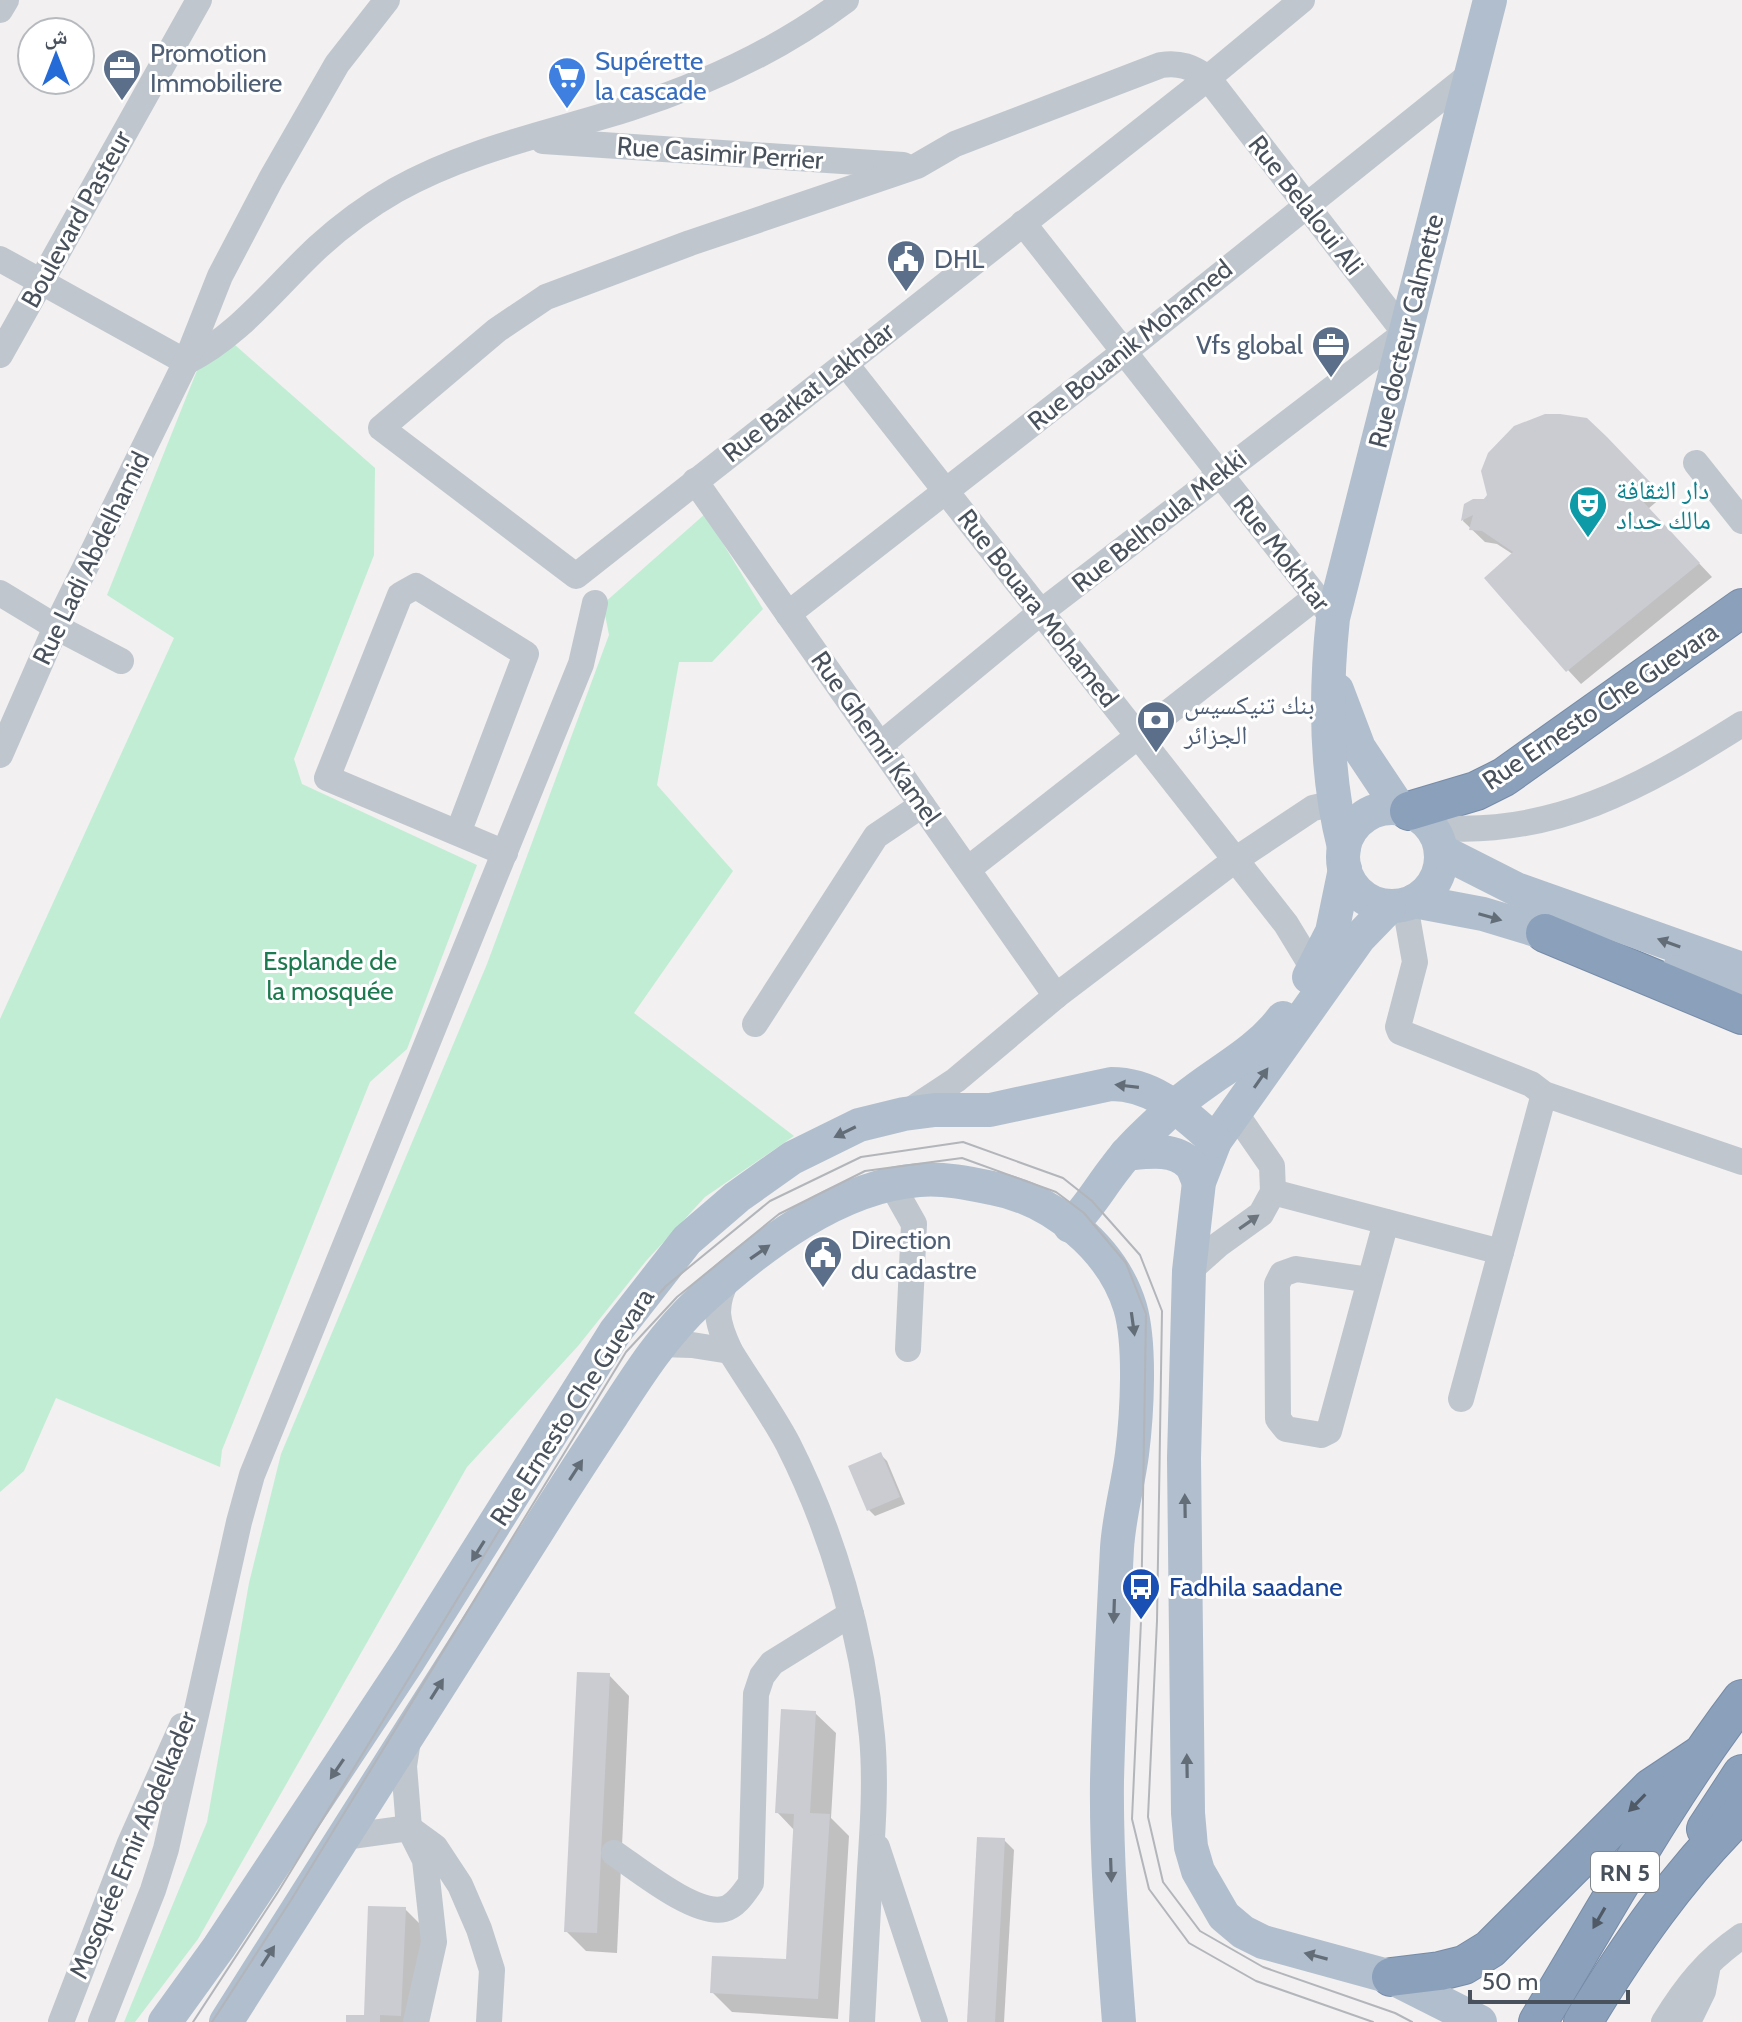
<svg xmlns="http://www.w3.org/2000/svg" width="1742" height="2022" viewBox="0 0 1742 2022" font-family="Cabin,'Noto Naskh Arabic',sans-serif">
<style>
.green{fill:#c1edd4}
.shadow{fill:#0003}
.building{fill:#caccd2}
.lines{fill:none;stroke-linecap:round;stroke-linejoin:round}
.highway-casing{stroke:#768ba7;stroke-width:40}
.minor{stroke:#bfc6ce;stroke-width:26}
.major{stroke:#b1becd;stroke-width:34}
.highway{stroke:#8ba0bb;stroke-width:38}
.tram{stroke:#b2b5ba;stroke-width:2}
.oneway{fill:#636d78}
.oneway2{fill:#6c757e}
.oneway3{fill:#505a66}
.labels{text-anchor:middle;dominant-baseline:central;stroke-width:6;stroke-linejoin:round;paint-order:stroke}
.shield{fill:#fff;stroke:#80868d;stroke-width:2}
.shield-label{font-size:24px;font-weight:bold;fill:#49525c}
.service-label{font-size:26px;fill:#4e5e75;stroke:#fff;text-anchor:start}
.shop-label{font-size:26px;fill:#366cbe;stroke:#fff;text-anchor:start}
.street-label{font-size:26px;fill:#49525c;stroke:#fff}
.culture-label{font-size:26px;fill:#0d838f;stroke:#fff;text-anchor:start}
.park-label{font-size:26px;fill:#1d7a50;stroke:#fff}
.transit-label{font-size:26px;fill:#164399;stroke:#fff;text-anchor:start}
</style>
<rect width="100%" height="100%" fill="#f2f0f0"/>
<g class="green">
<path d="M235 345 375 468 374 555 294 759 302 784 477 865 407 1049 370 1082 222 1450 220 1467 56 1398 24 1471 0 1492V1019L174 638 107 595 198 368Z"/>
<path d="M705 514 763 609 712 662H679L657 785 733 871 634 1013 794 1136 705 1197 646 1261 578 1346 467 1467 198 1939 135 2022H124L207 1822 249 1583 281 1454 487 964 609 635 603 604Z"/>
</g>
<g class="shadow">
<path d="M1620 453 1662 497 1648 509 1712 577 1581 684 1568 670 1514 555 1497 544 1485 542 1463 521 1466 505Z"/>
<path d="M881 1455 887 1461 905 1504 875 1516 869 1510Z"/>
<path d="M609 1675 629 1696 617 1953 586 1951 566 1931Z"/>
<path d="M815 1713 836 1733 831 1818 849 1836 838 2019 732 2012 712 1992 788 1962 795 1831 777 1812Z"/>
<path d="M1004 1840 1014 1850 1004 2022H969Z"/>
<path d="M405 1909 425 1929 421 2022H348L366 2018Z"/>
</g>
<g class="building">
<path d="M1545 414H1560L1587 418 1607 437 1650 482 1637 495 1700 563 1566 672 1484 578 1513 552 1482 531 1469 530 1473 515 1461 521 1464 504 1473 499H1484L1487 495 1481 471 1488 453 1514 426Z"/>
<path d="M881 1452 900 1497 867 1511 848 1466Z"/>
<path d="M577 1672 610 1673 597 1933 564 1932Z"/>
<path d="M781 1709 816 1711 810 1813 830 1814 818 1999 710 1993 712 1956 786 1959 794 1814 775 1813Z"/>
<path d="M977 1837 1005 1838 995 2022H967Z"/>
<path d="M368 1906 406 1907 401 2016 380 2015V2022H346V2015H364Z"/>
</g>
<g class="lines">
<g class="highway-casing">
<g id="highway">
<path d="M1409 811 1476 791 1504 777 1742 608"/>
<path d="M1545 933 1742 1015"/>
<path d="M1706 1829 1742 1774"/>
<path d="M1391 1977 1440 1971 1464 1965 1490 1949 1651 1788 1699 1756"/>
<path d="M1538 2022C1604 1913 1665 1800 1742 1699"/>
<path d="M1583 2022C1629 1946 1678 1875 1742 1812"/>
</g>
</g>
<g class="minor">
<path d="M0 10 6 0"/>
<path d="M543 141 903 165"/>
<path d="M1023 223 1333 618"/>
<path d="M0 259 186 362"/>
<path d="M0 355 199 0"/>
<path d="M186 362C239 336 275 287 318 247 341 226 368 206 396 190 469 149 551 133 630 108 706 84 782 48 846 0"/>
<path d="M845 363 1286 924 1314 970"/>
<path d="M1696 463 1742 521"/>
<path d="M695 481 1056 996"/>
<path d="M0 593 56 627 121 661"/>
<path d="M788 614 1124 352 1471 74"/>
<path d="M880 745 1041 612 1405 333 1208 78C1192 67 1180 62 1161 65L955 144 917 166 690 243 546 297 497 330 381 428 576 576 1208 78 1302 0"/>
<path d="M0 755 56 627 186 362 220 276 271 179 337 64 387 0"/>
<path d="M1431 827C1551 839 1644 786 1742 724"/>
<path d="M458 833 526 654 416 586 400 595 327 778 505 853"/>
<path d="M968 869 1316 597"/>
<path d="M1405 905 1415 962 1398 1027 1400 1032 1531 1084 1544 1094 1742 1162"/>
<path d="M755 1024 876 836 922 805"/>
<path d="M909 1111 956 1080 1056 996 1235 860 1313 808 1335 803"/>
<path d="M892 1185 914 1224 908 1349"/>
<path d="M1273 1192 1501 1252"/>
<path d="M1189 1271 1218 1245 1261 1214 1273 1192 1272 1166 1236 1114"/>
<path d="M1370 1280 1296 1269 1282 1274 1277 1284 1278 1419 1286 1429 1321 1435 1329 1431 1386 1222"/>
<path d="M660 1344 692 1345 730 1351C716 1321 713 1307 728 1277"/>
<path d="M730 1351C749 1382 771 1412 788 1444 833 1533 863 1636 872 1736 876 1780 873 1825 870 1870 867 1920 865 1971 862 2022"/>
<path d="M1461 1399 1544 1094"/>
<path d="M408 1740 404 1766 409 1828 425 1860 434 1942 416 2022"/>
<path d="M344 1837 409 1828 435 1847 460 1885 479 1929 492 1970 489 2022"/>
<path d="M877 1847 935 2022"/>
<path d="M614 1853C638 1869 695 1916 724 1909 736 1906 744 1893 751 1883L756 1694 762 1676 772 1663 851 1614"/>
<path d="M61 2022 130 1843 182 1726"/>
<path d="M101 2022 153 1890 166 1849 239 1522 252 1475 581 664 595 603"/>
<path d="M1664 2022C1687 1985 1706 1961 1742 1936"/>
<path d="M1688 2022 1703 1991 1707 1970"/>
</g>
<g class="major">
<path d="M1337 690 1359 748 1399 808"/>
<circle cx="1392" cy="857" r="49"/>
<path d="M1344 847C1325 773 1325 694 1333 618L1490 0"/>
<path d="M1441 851 1516 889 1742 969"/>
<path d="M1414 901 1483 914 1572 941"/>
<path d="M1389 907 1359 938 1215 1141 1199 1182 1189 1271 1184 1458 1188 1813 1191 1847 1198 1871 1224 1916 1243 1932 1263 1942 1391 1977 1480 2022"/>
<path d="M1677 972 1742 992"/>
<path d="M1309 977 1332 932 1345 869"/>
<path d="M1126 1154C1146 1152 1174 1147 1190 1164 1194 1168 1196 1177 1199 1182"/>
<path d="M1070 1226C1089 1208 1100 1187 1116 1167 1132 1145 1153 1127 1172 1109 1207 1076 1254 1057 1283 1018"/>
<path d="M165 2022 219 1947 409 1660 615 1332 687 1240 737 1197 792 1158 859 1125 904 1114 935 1110H990L1111 1084C1155 1084 1183 1113 1215 1141"/>
<path d="M226 2022C330 1859 432 1695 537 1532 561 1493 586 1455 611 1417 638 1375 664 1334 701 1300 759 1247 838 1186 919 1180 944 1178 968 1183 992 1188 1052 1199 1112 1248 1130 1307 1141 1344 1137 1414 1132 1454 1128 1485 1119 1516 1117 1548 1113 1625 1109 1702 1107 1780 1106 1859 1113 1943 1119 2022"/>
</g>
<use href="#highway" class="highway"/>
<g class="tram">
<path d="M193 2022 278 1892 614 1343 666 1286 770 1201 861 1157 963 1142 1063 1178 1092 1201 1140 1255 1162 1311 1157 1621 1148 1817 1163 1882 1200 1931 1263 1967 1395 2013 1412 2022"/>
<path d="M212 2022 291 1900 626 1352 677 1297 779 1214 865 1171 962 1158 1056 1192 1084 1213 1126 1263 1146 1314 1141 1621 1132 1819 1149 1889 1189 1943 1256 1981 1373 2022"/>
</g>
</g>
<defs><path id="oneway-solid" d="M-6-.8H1V-3.2L6.5 0L1 3.2V.8H-6Z" transform="scale(2)"/></defs>
<g class="oneway">
<use href="#oneway-solid" transform="translate(1490 917) rotate(16)"/>
<use href="#oneway-solid" transform="translate(1669 943) rotate(-160)"/>
<use href="#oneway-solid" transform="translate(1261 1078) rotate(-55)"/>
<use href="#oneway-solid" transform="translate(1127 1086) rotate(-173)"/>
<use href="#oneway-solid" transform="translate(845 1132) rotate(154)"/>
<use href="#oneway-solid" transform="translate(760 1252) rotate(-35)"/>
<use href="#oneway-solid" transform="translate(1133 1324) rotate(82)"/>
<use href="#oneway-solid" transform="translate(576 1470) rotate(-57)"/>
<use href="#oneway-solid" transform="translate(1185 1506) rotate(-91)"/>
<use href="#oneway-solid" transform="translate(478 1551) rotate(122)"/>
<use href="#oneway-solid" transform="translate(1114 1611) rotate(92)"/>
<use href="#oneway-solid" transform="translate(437 1689) rotate(-58)"/>
<use href="#oneway-solid" transform="translate(1187 1766) rotate(-91)"/>
<use href="#oneway-solid" transform="translate(337 1769) rotate(124)"/>
<use href="#oneway-solid" transform="translate(1111 1870) rotate(88)"/>
<use href="#oneway-solid" transform="translate(268 1956) rotate(-57)"/>
<use href="#oneway-solid" transform="translate(1316 1956) rotate(-165)"/>
</g>
<use class="oneway2" href="#oneway-solid" transform="translate(1249 1222) rotate(-35)"/>
<g class="oneway3">
<use href="#oneway-solid" transform="translate(1637 1803) rotate(134)"/>
<use href="#oneway-solid" transform="translate(1599 1918) rotate(120)"/>
</g>
<defs>
<g id="office-pin" transform="scale(2)"><path d="M0 17L-7.5 6A9.5 9.5 0 1 1 7.5 6Z" fill="#5c6f8a" stroke="#fff"/><path d="M-6-3h4V-5.5h4V-3h4V5H-6ZM-1-4.5V-3h2v-1.5ZM-6 0V1H6V0Z" fill="#fff"/></g>
<g id="supermarket-pin" transform="scale(2)"><path d="M0 17L-7.5 6A9.5 9.5 0 1 1 7.5 6Z" fill="#3f7fe0" stroke="#fff"/><path d="M-6-5.5h2.5l.6 2H6L4.5 2H-2.5L-4.4-4H-6ZM-1.5 3.2a1.3 1.3 0 1 0 .1 0ZM3 3.2a1.3 1.3 0 1 0 .1 0Z" fill="#fff"/></g>
<g id="civic-pin" transform="scale(2)"><path d="M0 17L-7.5 6A9.5 9.5 0 1 1 7.5 6Z" fill="#5c6f8a" stroke="#fff"/><path d="M-.6-6.5H3V-4.5H.6V-3L4-1V1h2V6H-6V1h2V-1L-.6-3ZM-1.2 2.5V6h2.4V2.5Z" fill="#fff"/></g>
<g id="theatre-pin" transform="scale(2)"><path d="M0 17L-7.5 6A9.5 9.5 0 1 1 7.5 6Z" fill="#0f9aa8" stroke="#fff"/><path d="M-5-5.5Q0-4 5-5.5V0Q5 5 0 6Q-5 5-5 0ZM-3.3-2.5H-1v1.5H-3.3ZM1-2.5H3.3v1.5H1ZM-2.8 1Q0 5.5 2.8 1Z" fill="#fff"/></g>
<g id="bank-pin" transform="scale(2)"><path d="M0 17L-7.5 6A9.5 9.5 0 1 1 7.5 6Z" fill="#5c6f8a" stroke="#fff"/><path d="M-6-4H6V4H-6ZM0-2.3a2.3 2.3 0 1 0 0 4.6a2.3 2.3 0 1 0 0-4.6Z" fill="#fff"/></g>
<g id="bus-pin" transform="scale(2)"><path d="M0 17L-7.5 6A9.5 9.5 0 1 1 7.5 6Z" fill="#1a4fb4" stroke="#fff"/><path d="M-5-6H5V4H4V6H2V4H-2V6H-4V4H-5ZM-3.5-4V0h7V-4ZM-3.5 1.2v1.5H-2V1.2ZM2 1.2v1.5H3.5V1.2Z" fill="#fff"/></g>
</defs>
<g fill-rule="evenodd">
<use href="#office-pin" x="122" y="68"/>
<use href="#supermarket-pin" x="567" y="76"/>
<use href="#civic-pin" x="906" y="259"/>
<use href="#office-pin" x="1331" y="345"/>
<use href="#theatre-pin" x="1588" y="505"/>
<use href="#bank-pin" x="1156" y="720"/>
<use href="#civic-pin" x="823" y="1255"/>
<use href="#bus-pin" x="1141" y="1587"/>
</g>
<g class="labels">
<rect class="shield" x="1591" y="1852" width="68" height="40" rx="6"/>
<g class="shield-label">
<text x="1625" y="1872">RN 5</text>
</g>
<g class="service-label">
<text x="150" y="53">Promotion<tspan x="150" dy="30">Immobiliere</tspan></text>
<text x="934" y="259">DHL</text>
<text x="1303" y="345" text-anchor="end">Vfs global</text>
<text x="1184" y="705">بنك تنيكسيس<tspan x="1184" dy="30">الجزائر</tspan></text>
<text x="851" y="1240">Direction<tspan x="851" dy="30">du cadastre</tspan></text>
</g>
<g class="shop-label">
<text x="595" y="61">Supérette<tspan x="595" dy="30">la cascade</tspan></text>
</g>
<g class="street-label">
<text transform="translate(720 153) rotate(4)">Rue Casimir Perrier</text>
<text transform="translate(1306 205) rotate(52)">Rue Belaloui Ali</text>
<text transform="translate(76 219) rotate(-61)">Boulevard Pasteur</text>
<text transform="translate(1406 331) rotate(-76)">Rue docteur Calmette</text>
<text transform="translate(1130 345) rotate(-39)">Rue Bouanik Mohamed</text>
<text transform="translate(808 392) rotate(-38)">Rue Barkat Lakhdar</text>
<text transform="translate(1159 521) rotate(-38)">Rue Belhoula Mekki</text>
<text transform="translate(1282 553) rotate(52)">Rue Mokhtar</text>
<text transform="translate(91 558) rotate(-64)">Rue Ladi Abdelhamid</text>
<text transform="translate(1038 608) rotate(52)">Rue Bouara Mohamed</text>
<text transform="translate(1600 706) rotate(-34)">Rue Ernesto Che Guevara</text>
<text transform="translate(876 738) rotate(55)">Rue Ghemri Kamel</text>
<text transform="translate(572 1407) rotate(-57)">Rue Ernesto Che Guevara</text>
<text transform="translate(133 1845) rotate(-67)">Mosquée Emir Abdelkader</text>
</g>
<g class="culture-label">
<text x="1616" y="490">دار الثقافة<tspan x="1616" dy="30">مالك حداد</tspan></text>
</g>
<g class="park-label">
<text x="330" y="961">Esplande de<tspan x="330" dy="30">la mosquée</tspan></text>
</g>
<g class="transit-label">
<text x="1169" y="1587">Fadhila saadane</text>
</g>
</g>
<g transform="translate(56 56)"><circle r="38" fill="#ffffff" stroke="#b6babe" stroke-width="2"/>
<path d="M0-6L14 30L0 20L-14 30Z" fill="#246bd8"/>
<text y="-12" font-size="22" font-weight="bold" text-anchor="middle" fill="#49525c">ش</text>
</g>
<path d="M1470 1990v12h158v-12" fill="none" stroke="#49525c" stroke-width="4"/>
<text x="1482" y="1990" font-size="24" fill="#49525c" stroke="#ffffff" stroke-width="6" paint-order="stroke">50 m</text>
</svg>
